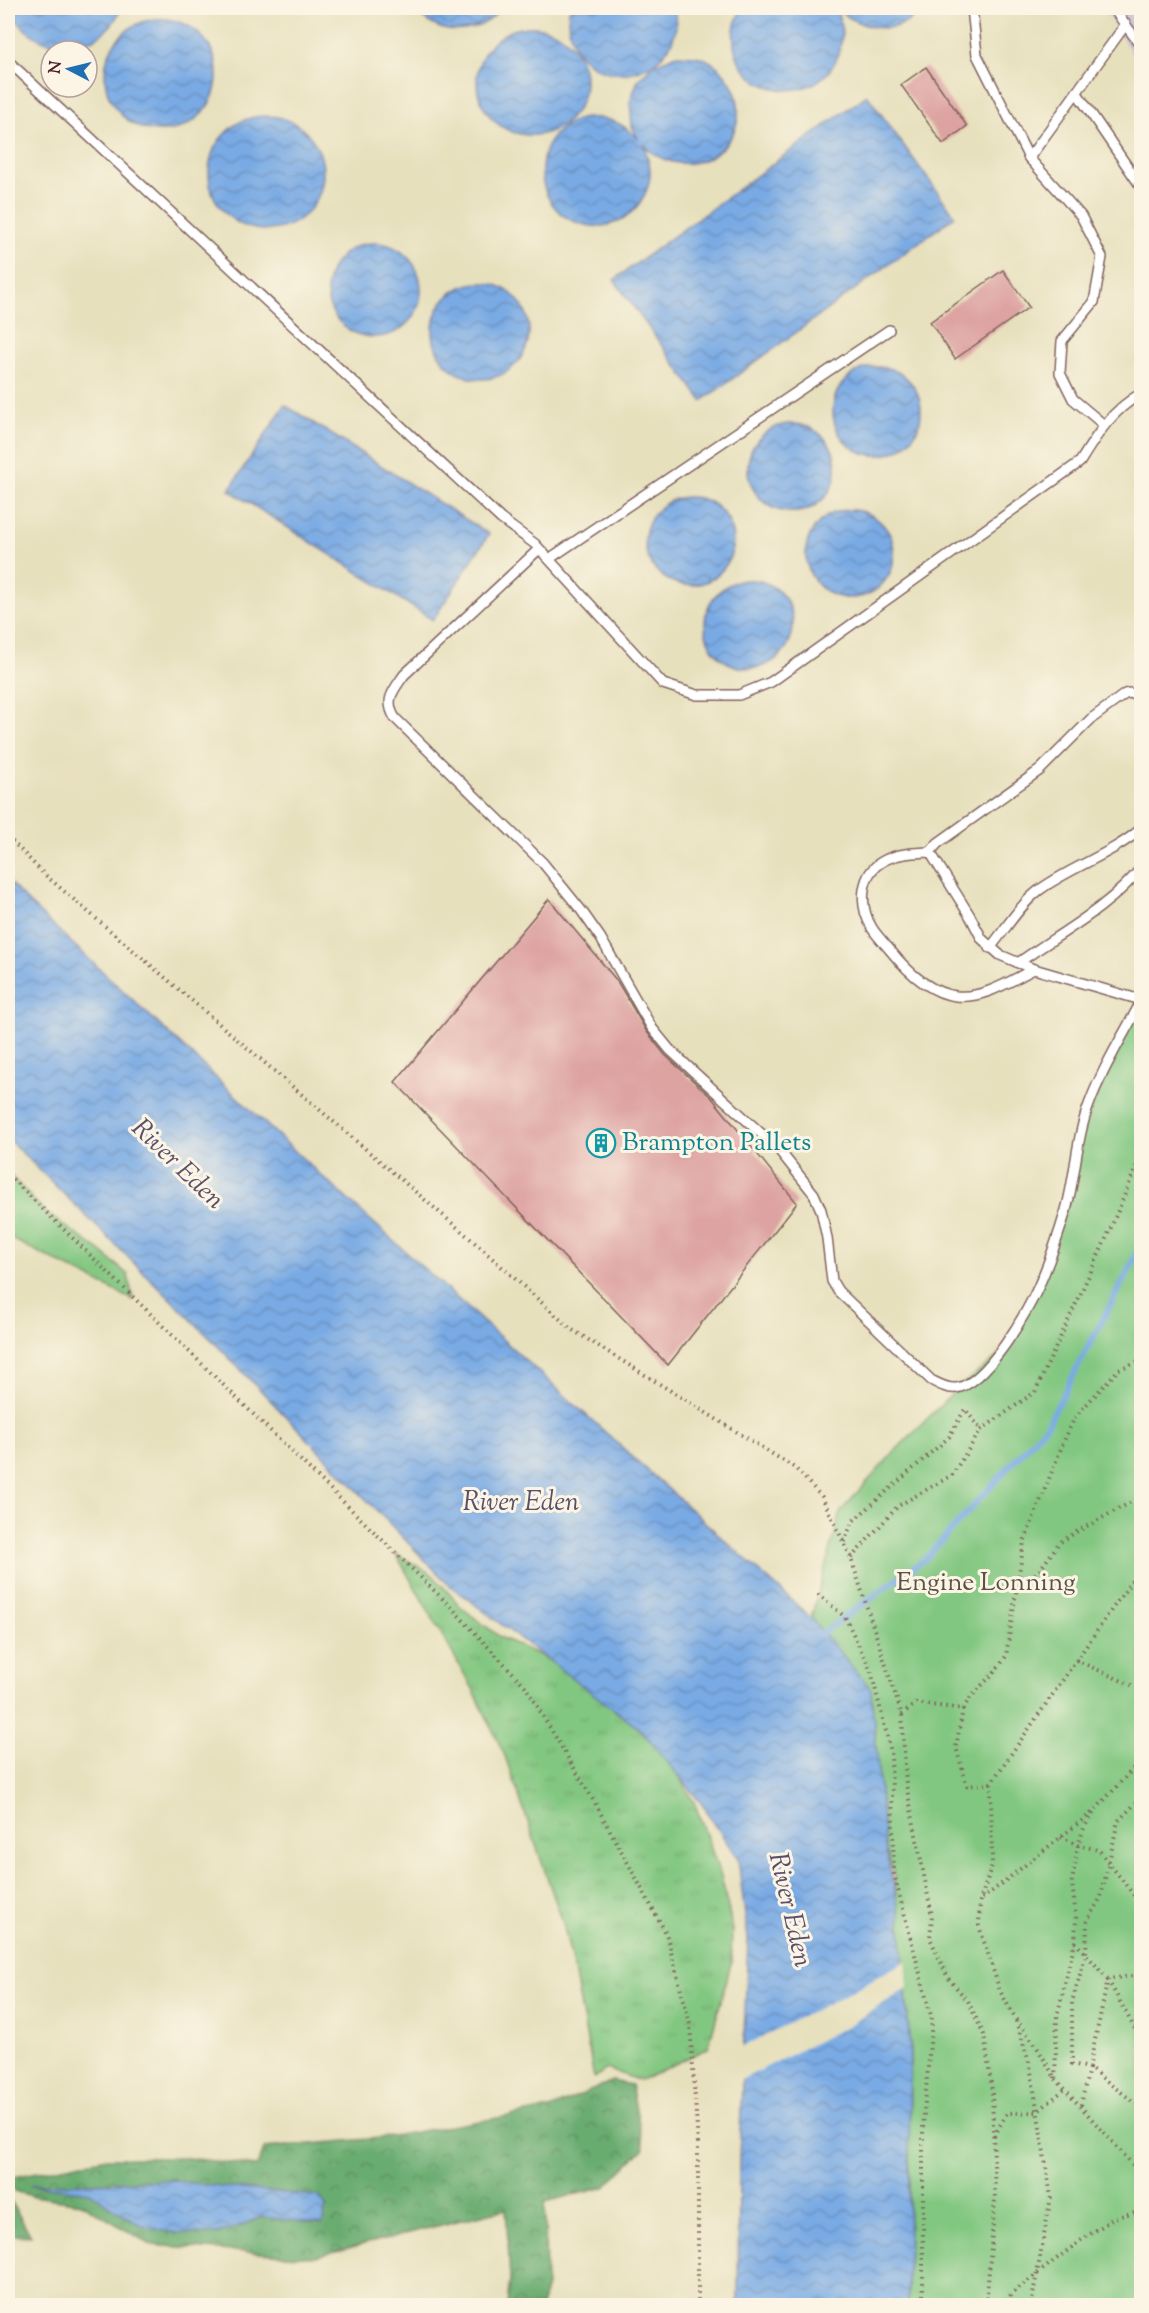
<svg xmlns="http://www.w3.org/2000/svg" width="1149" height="2313" viewBox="0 0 1149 2313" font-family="'Sorts Mill Goudy',serif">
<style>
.industrial{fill:url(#industrial-furrows)}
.grass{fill:url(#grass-tufts);stroke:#667356;stroke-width:1.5}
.forest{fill:url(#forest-crowns);stroke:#5a664d;stroke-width:1.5}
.park{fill:#82c781;stroke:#667356;stroke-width:1.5}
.water{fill:url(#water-waves);stroke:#626488;stroke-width:1.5}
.pier{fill:#e7e0bd}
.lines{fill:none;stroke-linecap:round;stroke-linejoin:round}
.stream{stroke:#79aae4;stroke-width:6}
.building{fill:#dda3a1}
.lane-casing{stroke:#81635e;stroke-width:12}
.path{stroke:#81635e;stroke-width:4;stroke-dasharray:1.5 4.5;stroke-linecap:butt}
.lane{stroke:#fff;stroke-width:9}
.labels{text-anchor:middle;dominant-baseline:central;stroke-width:6;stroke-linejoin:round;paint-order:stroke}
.culture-label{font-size:26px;fill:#0d838f;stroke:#fcf5e5;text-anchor:start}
.park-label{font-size:26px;fill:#5b5145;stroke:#fcf5e5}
.water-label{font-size:27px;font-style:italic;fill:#5a506c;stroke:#fcf5e5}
</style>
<defs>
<pattern id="industrial-furrows" width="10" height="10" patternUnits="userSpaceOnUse" patternTransform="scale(1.5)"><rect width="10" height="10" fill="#cebed0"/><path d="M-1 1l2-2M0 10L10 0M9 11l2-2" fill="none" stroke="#b2a3b3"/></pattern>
<pattern id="grass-tufts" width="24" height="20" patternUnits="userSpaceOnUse" patternTransform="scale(1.5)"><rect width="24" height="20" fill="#82c781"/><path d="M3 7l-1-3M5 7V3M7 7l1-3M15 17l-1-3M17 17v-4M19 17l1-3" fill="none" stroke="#72aa70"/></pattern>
<pattern id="forest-crowns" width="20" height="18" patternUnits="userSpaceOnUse" patternTransform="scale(1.5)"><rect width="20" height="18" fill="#69ac6f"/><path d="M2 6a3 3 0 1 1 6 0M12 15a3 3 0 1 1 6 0" fill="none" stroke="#588b5b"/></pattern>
<pattern id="water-waves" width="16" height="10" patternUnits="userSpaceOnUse" patternTransform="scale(1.5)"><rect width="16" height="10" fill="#79aae4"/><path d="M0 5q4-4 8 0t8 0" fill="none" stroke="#658ab9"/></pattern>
</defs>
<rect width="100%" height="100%" fill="#fcf5e5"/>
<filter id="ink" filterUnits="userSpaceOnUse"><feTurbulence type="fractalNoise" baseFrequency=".0167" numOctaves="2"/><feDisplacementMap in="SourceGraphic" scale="12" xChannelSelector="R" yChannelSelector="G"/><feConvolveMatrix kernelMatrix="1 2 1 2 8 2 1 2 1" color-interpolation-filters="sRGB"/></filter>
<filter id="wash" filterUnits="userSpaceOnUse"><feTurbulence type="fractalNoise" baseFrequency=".008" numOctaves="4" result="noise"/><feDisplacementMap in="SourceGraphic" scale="24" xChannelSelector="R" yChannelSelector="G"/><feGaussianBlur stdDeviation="1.35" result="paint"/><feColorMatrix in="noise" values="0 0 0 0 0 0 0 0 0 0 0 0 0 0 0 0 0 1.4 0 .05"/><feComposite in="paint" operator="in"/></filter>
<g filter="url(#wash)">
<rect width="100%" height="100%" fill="#e7e0bd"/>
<path class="industrial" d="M1104 8H1141V68Z"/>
<path class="grass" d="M396 1554 432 1574 462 1608 500 1637 565 1667 623 1709 668 1758 695 1804 721 1876 732 1925 731 1964 708 2048 640 2081 607 2069 594 2078 574 1970 563 1923 505 1756 474 1691Z"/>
<g class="forest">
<path d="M612 2081 631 2085 644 2148 605 2187 545 2202 546 2289 541 2306 507 2305 510 2279 506 2209 312 2257 151 2245 81 2203 32 2196 14 2191 8 2178 107 2158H187L257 2166 265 2148 380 2138 550 2109Z"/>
<path d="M8 2196 31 2236 8 2235Z"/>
</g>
<g class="park">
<path d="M1141 1000V2305H908L910 2046 894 1874 811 1618 841 1511 894 1452 958 1388 997 1357 1017 1328 1066 1208 1082 1128Z"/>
<path d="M8 1173 45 1212 100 1251 128 1275 133 1300 8 1237Z"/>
</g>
<g class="water">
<path d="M11 8H121C107 45 63 56 31 34 22 28 14 18 11 8Z"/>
<path d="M412 8H501C488 27 460 36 438 27 428 23 420 16 412 8Z"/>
<path d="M570 8H674C690 68 602 101 574 44 569 34 566 18 570 8Z"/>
<path d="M742 8H834C841 17 843 31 841 43 830 114 726 100 734 29 735 22 739 14 742 8Z"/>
<path d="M837 8H921C901 38 859 30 837 8Z"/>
<circle cx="161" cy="75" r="56"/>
<circle cx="531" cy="81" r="54"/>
<path d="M677 55C684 56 693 55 700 57 710 60 720 68 726 76 767 130 697 195 644 146 646 153 649 161 650 169 652 199 623 230 592 226 519 217 530 112 599 118 616 120 627 127 638 139L632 126 630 102 638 80 655 64Z"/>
<path d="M867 95 955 216 702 401 614 280Z"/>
<circle cx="266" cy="173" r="57"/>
<circle cx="374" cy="290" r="47"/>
<circle cx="481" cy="331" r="48"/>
<circle cx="877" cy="411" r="44"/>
<path d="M285 405 489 534 433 620 229 490Z"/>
<circle cx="792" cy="468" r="44"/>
<circle cx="689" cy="541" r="44"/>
<circle cx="850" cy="554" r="44"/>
<circle cx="749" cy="624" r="44"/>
<path d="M8 881 29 903 314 1169 811 1618 871 1689 885 1846 900 1915 910 2046 908 2305H738L739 2158 748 1939 738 1859 701 1803 642 1731 448 1584 209 1337 8 1139Z"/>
<path d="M173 2180 221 2187 319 2196 326 2206 323 2224 262 2217 218 2234 176 2233 147 2228 116 2211 90 2192 30 2185Z"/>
</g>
<path class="pier" d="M906 1961 908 1988 849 2025 739 2081 740 2048 831 2002Z"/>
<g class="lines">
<path class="stream" d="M824 1632 925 1559 1047 1425 1132 1264 1142 1239"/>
</g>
<g id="blocks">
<g class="building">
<path d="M926 67 967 126 943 144 901 85Z"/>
<path d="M1003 270 1029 307 955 359 930 322Z"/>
<path d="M549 899 617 981 647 1032 665 1055 712 1098 797 1203 668 1365 395 1082Z"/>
</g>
</g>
</g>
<g filter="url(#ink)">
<use href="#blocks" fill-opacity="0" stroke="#81635e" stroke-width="1.5"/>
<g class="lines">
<g class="lane-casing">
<g id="lane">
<path d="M972 8 977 55 1029 158 1081 216 1102 257 1094 302 1062 341 1060 373 1073 399 1104 425"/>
<path d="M1113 8 1142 47"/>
<path d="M8 61 501 519 535 544 663 684 697 695H739L771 682 1080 462C1098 433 1112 410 1142 393"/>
<path d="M1077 93 1142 188"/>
<path d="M1029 158 1126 24"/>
<path d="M539 549 404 675C393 691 384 700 395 718L543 863 581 910 600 937 652 1028 670 1050 779 1150 814 1194 821 1210 827 1238 832 1281 838 1291 931 1380C939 1384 947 1389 956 1388 986 1385 1029 1310 1040 1283 1050 1260 1059 1234 1066 1210 1076 1175 1076 1137 1090 1102 1103 1067 1124 1034 1142 1000"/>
<path d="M549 559 889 330"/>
<path d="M930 852 938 843 1040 770 1091 719 1125 694 1130 693 1142 697"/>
<path d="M990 948C1005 930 1019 906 1038 891 1070 867 1113 854 1142 828"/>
<path d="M1018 963C1060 933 1109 908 1142 867"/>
<path d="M1034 969C1010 981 984 999 956 996 929 993 906 970 890 950 884 943 877 936 872 928 859 906 859 873 885 860 899 853 915 853 930 852L970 916 982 939 1000 955 1031 968 1034 969 1141 1000"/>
</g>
</g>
<g class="path">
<path d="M8 837 44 874 473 1241 571 1329 795 1468 822 1497 851 1558 902 1715 906 1784 932 1916 930 1938 948 1978 968 2001 984 2035 992 2090 995 2199 986 2306"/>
<path d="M8 1175 446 1602 525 1686 595 1803 666 1933 690 2024 698 2144V2306"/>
<path d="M844 1542 853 1521 949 1437 965 1409 981 1430"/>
<path d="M851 1558 898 1506 952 1475 981 1430 1035 1392 1110 1230 1142 1153"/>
<path d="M1142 1566 991 1783 992 1865 980 1901 979 1926 1000 1991 1015 2018 1035 2044 1055 2078 1142 2175"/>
<path d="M1016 1589 1039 1571 1059 1543 1078 1531 1133 1501 1142 1499"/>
<path d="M818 1594 845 1617 871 1671 891 1752 894 1874 932 2020 923 2125V2306"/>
<path d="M1076 1660 1142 1690"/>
<path d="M963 1709C975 1688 994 1677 1006 1656L1024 1542 1066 1436 1075 1417 1119 1369 1142 1360"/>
<path d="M902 1715 916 1703 963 1709 956 1747 967 1786 991 1783"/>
<path d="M1061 1837 1078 1845 1099 1850 1142 1906"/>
<path d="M982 1899 1094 1811"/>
<path d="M1075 1942 1108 1979 1142 1975"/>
<path d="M1108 1979 1089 2068 1072 2064V2002L1086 1954 1087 1921 1101 1897 1118 1821 1142 1797"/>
<path d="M1108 1980 1142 2042"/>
<path d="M1016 2021 1030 2065 1051 2197 1031 2306"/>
<path d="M1055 2078 1057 2017 1075 1941 1076 1919 1072 1882 1078 1845 1084 1828 1096 1809 1142 1759"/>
<path d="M1081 2105 1089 2068 1142 2108"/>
<path d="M1141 2108 1142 2098"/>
<path d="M994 2136 1007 2113 1037 2112 1065 2089"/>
<path d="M1003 2306 1012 2293 1080 2241 1114 2218 1142 2210"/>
</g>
<use href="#lane" class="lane"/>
</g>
</g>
<defs>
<g id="building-ring" transform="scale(1.5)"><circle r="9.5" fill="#fcf5e5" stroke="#0f9aa8" stroke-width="1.5"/><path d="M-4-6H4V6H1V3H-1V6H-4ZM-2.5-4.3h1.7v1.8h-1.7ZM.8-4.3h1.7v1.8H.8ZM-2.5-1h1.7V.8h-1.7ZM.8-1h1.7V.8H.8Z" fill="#0f9aa8"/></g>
</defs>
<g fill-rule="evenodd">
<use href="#building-ring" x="601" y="1143"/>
</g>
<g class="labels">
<g class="culture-label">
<text x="622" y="1143">Brampton Pallets</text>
</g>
<g class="park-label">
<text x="986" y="1583">Engine Lonning</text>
</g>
<g class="water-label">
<text transform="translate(177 1165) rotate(44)">River Eden</text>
<text x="521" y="1503">River Eden</text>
<text transform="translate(789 1910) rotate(77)">River Eden</text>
</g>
</g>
<rect width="1149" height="2313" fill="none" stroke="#fcf5e5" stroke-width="30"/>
<g transform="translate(69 69) rotate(277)"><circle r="28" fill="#fcf5e5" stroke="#b59f9b" stroke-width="1.5"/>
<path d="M0-4.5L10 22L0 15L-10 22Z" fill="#1f6fb2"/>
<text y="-9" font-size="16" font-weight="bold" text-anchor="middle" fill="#4a1f2b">N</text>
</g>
</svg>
